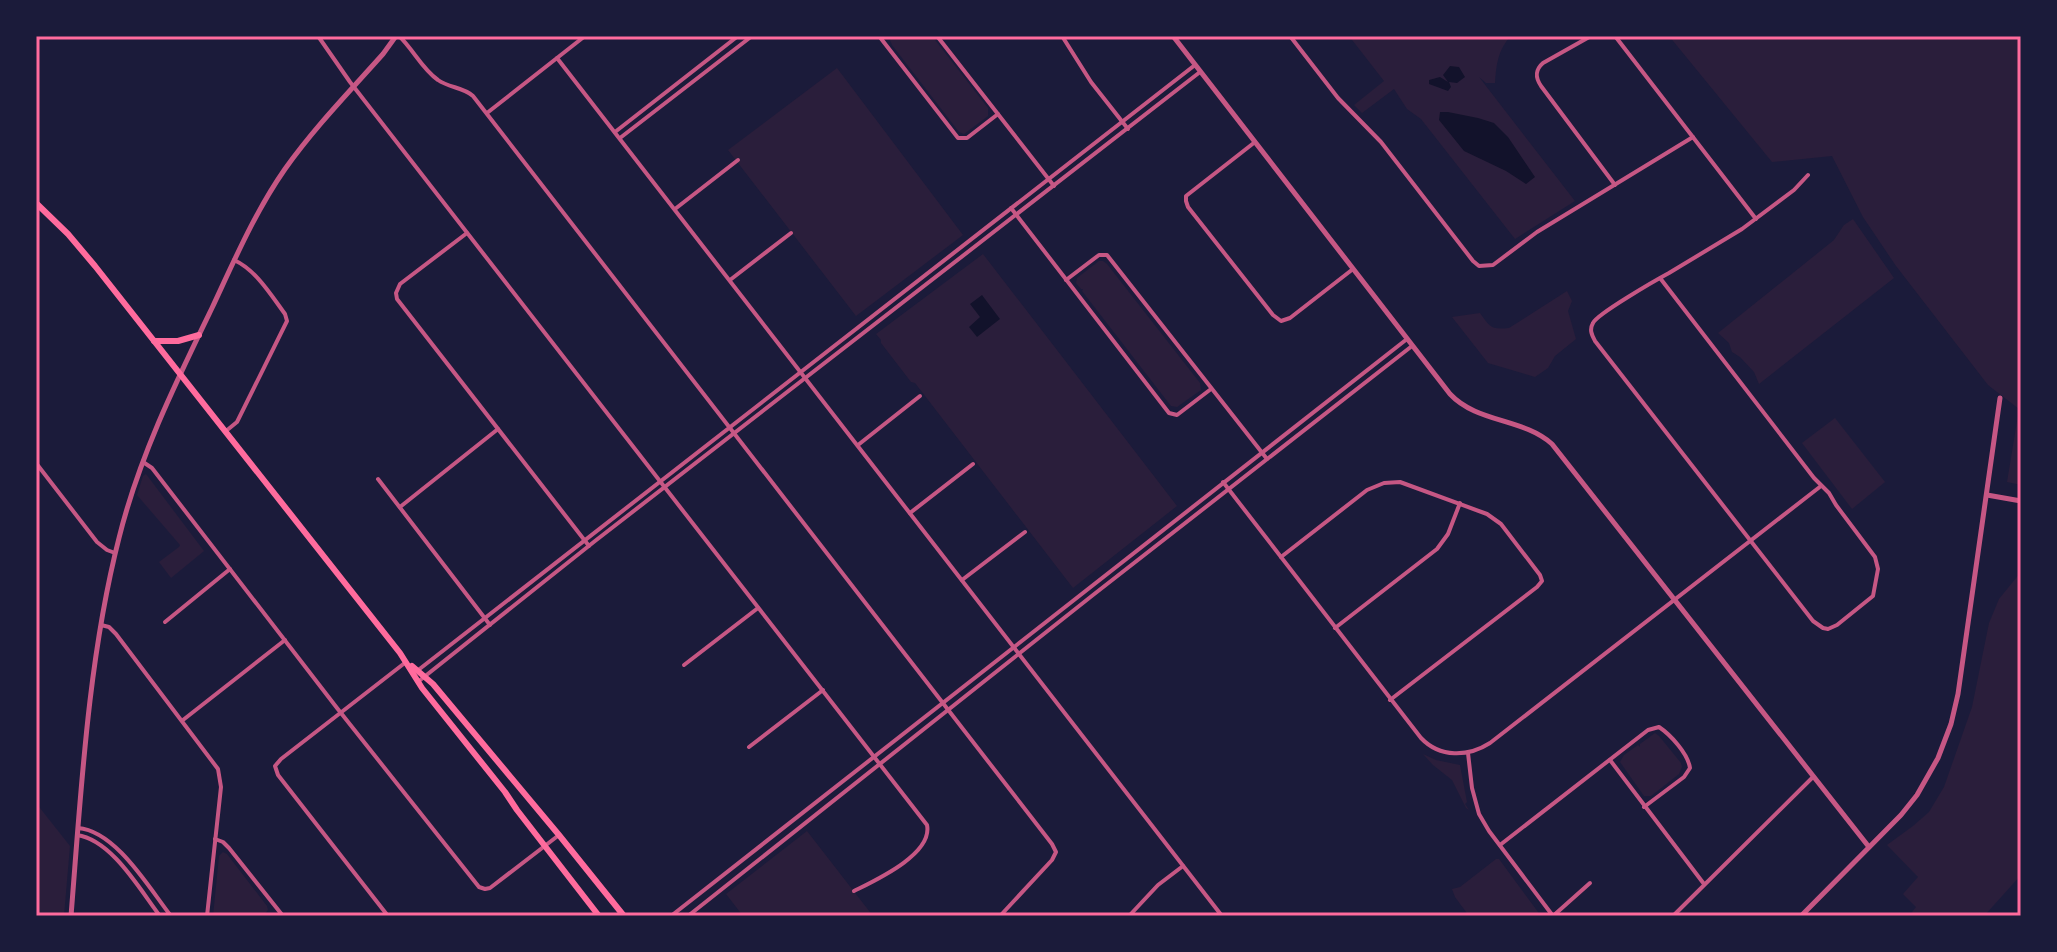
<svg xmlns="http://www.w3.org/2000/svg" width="2057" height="952" viewBox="0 0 2057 952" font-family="'Crimson Pro',serif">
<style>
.green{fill:#2a1e3b}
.water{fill:#12122b}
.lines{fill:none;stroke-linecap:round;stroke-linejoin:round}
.minor{stroke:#c65784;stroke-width:4}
.tertiary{stroke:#c65784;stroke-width:5}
.primary{stroke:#ff6b9d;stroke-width:6}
.neatline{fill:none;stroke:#ff6b9d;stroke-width:3}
</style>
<rect width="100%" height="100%" fill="#1b1b3a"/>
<g class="green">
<path d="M894 36H932L988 108V116L964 134 959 132 892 45 890 40Z"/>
<path d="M1349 36H1511C1498 49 1496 66 1495 83H1486L1479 77 1575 201 1515 239 1421 119 1407 109 1394 89 1362 113 1354 105 1384 81Z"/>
<path d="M1669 36H2021V485L2007 482 2019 409 1988 385 1896 266 1863 217 1832 156 1772 162Z"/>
<path d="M837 68 963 235 856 316 728 150Z"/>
<path d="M1853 219 1894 278 1759 384 1754 372 1740 357 1732 352 1729 343 1718 333 1834 240 1844 225Z"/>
<path d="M983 254 1177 506 1073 588 915 383 911 382 881 343V340L876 334Z"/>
<path d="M1099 261H1103L1107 264 1200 383 1201 390 1177 407 1171 406 1082 291 1083 289H1081L1076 283 1077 278Z"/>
<path d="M1567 291 1572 301 1568 311 1576 339 1555 356 1548 368 1535 377 1488 363 1452 317 1480 313C1490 327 1491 330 1509 328Z"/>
<path d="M1835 418 1885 482 1852 509 1802 443Z"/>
<path d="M146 474 204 551 171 578 159 562 179 547 180 545 137 495 143 476Z"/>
<path d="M2021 572V875L1984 916H1909L1916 907 1903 894 1918 877 1887 845 1913 826 1929 812 1944 787 1972 707 1989 623 1999 599Z"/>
<path d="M1655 733 1659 736 1681 763 1682 767 1679 774 1651 796H1644L1620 762 1624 755 1638 745 1640 747V744Z"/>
<path d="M1423 754 1436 760 1460 765 1467 802 1465 804 1469 810 1466 808 1452 780 1433 765Z"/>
<path d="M36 803 70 846 64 916H36Z"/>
<path d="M807 831 873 916H743L726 894Z"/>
<path d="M223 852 227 854 267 906 268 910 263 916H213L219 856Z"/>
<path d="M1496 859H1499L1541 916H1469L1455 897 1452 889 1460 887Z"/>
</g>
<g class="water">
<path d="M1450 66 1459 67 1465 77 1457 83 1449 82 1451 87 1448 91 1429 84V80L1440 77 1448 82 1443 75Z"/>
<path d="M1440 112H1448L1478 118 1494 123 1508 137 1535 177 1526 184 1506 171 1464 151 1439 120Z"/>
<path d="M982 295 1000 319 977 337 969 327 980 317 970 304Z"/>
</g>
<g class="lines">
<g class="minor">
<path d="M318 36 350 82 927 825C933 854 876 880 854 891"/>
<path d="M399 36C413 49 422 69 438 80 449 88 463 87 473 96L1052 844 1056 852 1052 860 1000 916"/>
<path d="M879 36 958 138H967L998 114"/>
<path d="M937 36 1054 186"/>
<path d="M1062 36 1091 82 1128 129"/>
<path d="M1290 36 1338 98 1381 142 1473 261 1479 266 1493 265 1537 232 1693 137"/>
<path d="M1591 36 1543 63C1535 70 1535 77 1541 86L1615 185"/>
<path d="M1615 36 1756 219"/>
<path d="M557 58 1222 916"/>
<path d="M487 113 585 36"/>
<path d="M615 132 738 36"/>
<path d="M620 138 752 36"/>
<path d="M1255 142 1186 196V201L1188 207 1273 315 1281 321 1290 318 1353 269"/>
<path d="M1011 208 1169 413 1177 415 1211 389"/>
<path d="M675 209 738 160"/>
<path d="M467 233 400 284 396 293 397 299 589 546"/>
<path d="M1660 278 1814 478 1829 493 1836 505 1875 557 1878 569 1873 596 1837 625 1828 629 1823 628 1813 621 1595 341C1592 335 1589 330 1593 323 1597 314 1656 280 1669 273L1742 229 1794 190 1808 175"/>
<path d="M730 280 791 233"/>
<path d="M1066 280 1099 255H1107L1267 459"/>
<path d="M226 431 237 422 287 321 285 314C271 295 256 270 234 260"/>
<path d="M858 445 920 396"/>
<path d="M143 462 152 468 337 708 479 887 485 889 490 888 559 835"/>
<path d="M36 463 97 542 107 550 115 553"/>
<path d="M378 479 490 625"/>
<path d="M1223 482 1421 738C1440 758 1468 757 1490 743L1821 486"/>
<path d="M400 507 498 429"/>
<path d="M910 513 973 464"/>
<path d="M1281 557 1367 490 1384 483 1400 482 1487 514 1501 524 1540 575 1542 581 1537 587 1390 700"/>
<path d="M962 580 1025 532"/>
<path d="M165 622 230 569"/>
<path d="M101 625 109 627 116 634 218 769 221 787 207 916"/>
<path d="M1335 628 1437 549 1448 534 1460 503"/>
<path d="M684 665 758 608"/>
<path d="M417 671 1195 65"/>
<path d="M419 681 595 541 1200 72"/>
<path d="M183 720 285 640"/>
<path d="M749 747 823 690"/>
<path d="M1468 753 1472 788 1479 814 1489 831 1553 916"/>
<path d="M1610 760 1704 884"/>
<path d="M78 828C116 831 149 888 171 916"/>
<path d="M77 835C112 840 140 890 160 916"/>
<path d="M215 839 223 842 229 848 283 916"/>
<path d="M1500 845 1648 730 1659 727C1671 735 1688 754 1690 768L1684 777 1644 807"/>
<path d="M388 916 278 775 275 766 281 759 406 662"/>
<path d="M671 916 1407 339"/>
<path d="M688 916 1093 595 1412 346"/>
<path d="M1129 916 1158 885 1183 866"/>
<path d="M1553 916 1590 883"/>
<path d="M1673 916 1813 777"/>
</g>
<g class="tertiary">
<path d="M1173 36 1450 394C1477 423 1523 418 1552 444L1869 847"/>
<path d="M1987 495 2021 501"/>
<path d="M71 916C81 792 88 659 119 538 139 457 176 382 212 308 234 261 255 212 285 169 314 128 350 91 383 54L396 36"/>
<path d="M1801 916 1901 815 1917 795 1938 758 1951 724 1958 694 2000 398"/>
</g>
<g class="primary">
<path d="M36 203 68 234 95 266 400 653 422 688 505 792 517 810 599 916"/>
<path d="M154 341H178L199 335"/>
<path d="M412 666 433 684 559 835 624 916"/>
</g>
</g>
<rect width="2057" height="952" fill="none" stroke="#1b1b3a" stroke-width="76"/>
<rect x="38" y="38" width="1981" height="876" class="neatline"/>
</svg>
